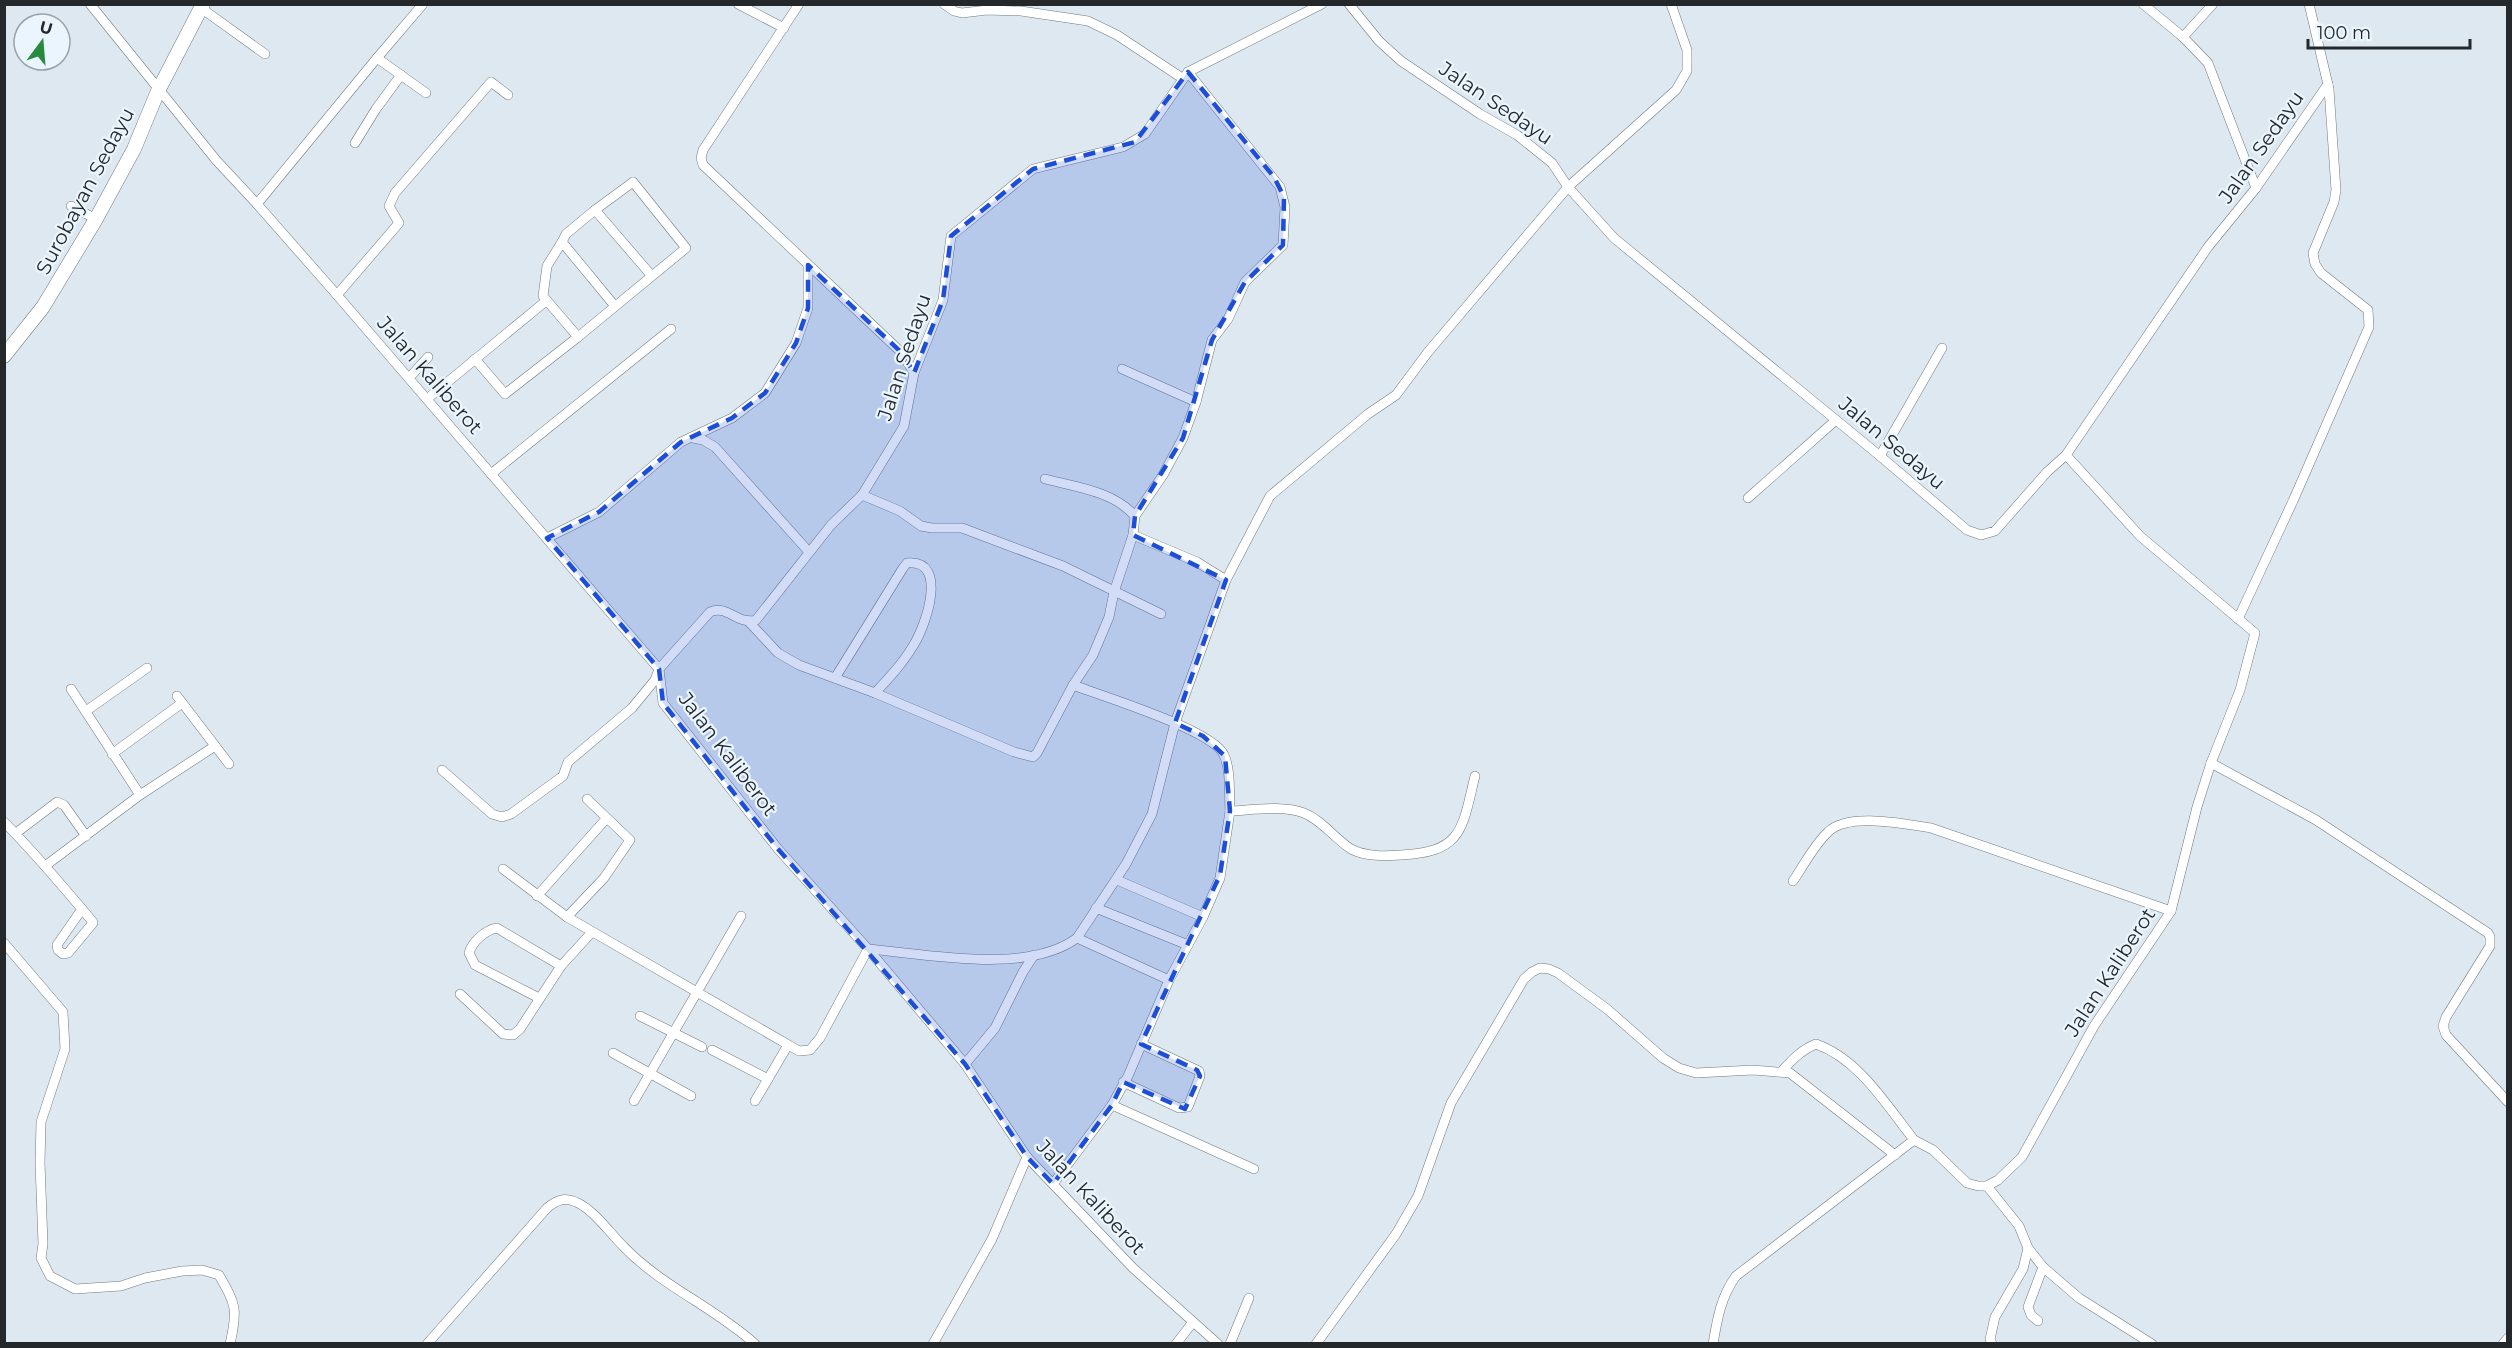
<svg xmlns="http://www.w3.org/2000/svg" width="2512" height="1348" viewBox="0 0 2512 1348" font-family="Montserrat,sans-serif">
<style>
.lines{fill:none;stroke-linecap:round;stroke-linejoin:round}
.street-casing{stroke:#707a81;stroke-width:10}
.secondary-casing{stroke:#707a81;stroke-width:15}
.street{stroke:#fff;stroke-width:9}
.secondary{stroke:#fff;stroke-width:14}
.marked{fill:#1d4ed8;fill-opacity:0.2;stroke:#1d4ed8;stroke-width:4.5;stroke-dasharray:12 8;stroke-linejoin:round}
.labels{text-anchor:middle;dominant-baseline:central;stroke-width:4.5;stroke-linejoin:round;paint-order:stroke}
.street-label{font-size:20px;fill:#24282b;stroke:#eaf5fd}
</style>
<rect width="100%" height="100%" fill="#dde8f0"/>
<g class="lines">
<g class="street-casing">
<g id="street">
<path d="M90 4 216 160 257 204 337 295 659 669 663 703 778 849 868 949 965 1064 1027 1157 1133 1268 1218 1344"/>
<path d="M738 4 784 28"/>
<path d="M799 4 703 150 701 158 703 165 902 353 914 373"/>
<path d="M944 4 954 11 962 13 987 10 1021 11 1088 21 1117 35 1182 78"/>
<path d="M1349 4 1379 41 1401 61 1480 114 1517 135 1552 163 1568 187 1614 238 1880 456 1967 530 1981 535 1995 531 2047 472 2066 455 2208 247 2256 188 2328 84"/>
<path d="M2143 4 2183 37 2208 63 2256 188"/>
<path d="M201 8 265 54"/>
<path d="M2183 37 2213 4"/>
<path d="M377 58 426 93"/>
<path d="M355 143 376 109 401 75"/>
<path d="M257 204 377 58 423 4"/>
<path d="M71 206 96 219"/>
<path d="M562 242 566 234 595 210"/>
<path d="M337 295 399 223 389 206 395 193 491 82 508 95"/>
<path d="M578 337 686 248 633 182 595 210 651 275"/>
<path d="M475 359 505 394 578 337 543 296 547 266 562 242 614 305"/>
<path d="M1122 369 1196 402"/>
<path d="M409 378 428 357"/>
<path d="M427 399 546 301"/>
<path d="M693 438 703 440 715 447 809 552"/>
<path d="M1880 456 1942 348"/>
<path d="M491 474 671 329"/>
<path d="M1045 479C1076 487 1113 491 1135 516"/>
<path d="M862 495 900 511 921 526 932 528H962L1063 566 1161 614"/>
<path d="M1748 498 1836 420"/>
<path d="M1133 535 1135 516 1163 475 1183 438 1196 402 1212 340 1228 319 1245 282 1283 245 1285 207 1280 187 1188 72"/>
<path d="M547 538 599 512 681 442 732 418 765 393 796 343 808 308V265"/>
<path d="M2238 619 2293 501 2369 327 2368 310 2321 273 2315 264 2313 253 2334 202 2336 190 2329 89 2309 4"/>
<path d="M749 622 778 653 799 665 875 693 1014 752 1033 757 1037 753 1073 685 1093 655 1109 617 1114 592 1133 535 1197 562 1226 580"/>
<path d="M835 678 903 568 907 563C950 559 925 628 913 646 903 663 889 678 875 693"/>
<path d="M1073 685C1102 696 1213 730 1224 755 1231 770 1229 794 1230 811"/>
<path d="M71 689 140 795"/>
<path d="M177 696 229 764"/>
<path d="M86 711 147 668"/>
<path d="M112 754 182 703"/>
<path d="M2211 763 2316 820 2488 933 2490 937V946L2446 1017 2443 1026 2446 1035 2508 1102"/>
<path d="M442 770 492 814 502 817 511 814 563 776 568 762 632 708 655 680 659 669 710 612C727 604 737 625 756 620L831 525 862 495 904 426 914 373 943 300 951 236 1033 169 1123 147 1145 134 1188 72 1322 4"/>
<path d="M4 822C36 854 64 888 93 922V923L68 953 63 954 58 950 57 945 82 909"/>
<path d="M16 833 57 802 64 805 86 836"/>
<path d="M45 866 140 795 215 746"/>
<path d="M503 869 567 917 799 1051 810 1050 820 1038 868 949C927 954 1027 975 1077 938L1126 864 1152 814 1175 723 1226 580 1270 496 1368 414 1396 395 1428 352 1568 187 1676 90 1687 71V50L1671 4"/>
<path d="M1117 880 1203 917"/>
<path d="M1793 881C1804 865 1814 845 1828 832 1848 812 1904 824 1931 828L2171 911"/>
<path d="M537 896 606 819"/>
<path d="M1096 908 1188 945"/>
<path d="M567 917 604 878 630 840 587 799"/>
<path d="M1077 938 1169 980"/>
<path d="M4 943 63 1012 65 1049 41 1122 40 1163 43 1244 41 1258 50 1276 75 1289 121 1286 145 1278 182 1271 202 1270 219 1275C236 1305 238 1309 230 1344"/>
<path d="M460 994 503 1034 513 1035 520 1029 561 966 592 932"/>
<path d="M539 998 475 965 469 953C472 942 485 930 497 928L561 966"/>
<path d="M640 1016 702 1047"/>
<path d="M712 1050 768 1079"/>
<path d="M613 1053 691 1096"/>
<path d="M965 1064 995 1028 1023 972 1034 955"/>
<path d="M1781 1072C1792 1060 1801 1050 1816 1044 1859 1059 1887 1106 1914 1140"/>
<path d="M1123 1082 1179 1108 1188 1107 1200 1076 1199 1071 1141 1044"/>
<path d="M634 1101 741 916"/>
<path d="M755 1101 788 1045"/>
<path d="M1112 1105 1254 1169"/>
<path d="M1053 1184 1112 1105 1128 1076 1169 980 1203 917 1220 878 1230 811C1253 810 1282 805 1304 813 1322 820 1335 839 1351 849 1366 857 1385 856 1401 855 1463 852 1462 829 1475 776"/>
<path d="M1987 1186 2019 1226 2028 1248 2043 1267 2079 1298 2152 1344"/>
<path d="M2038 1321 2031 1315 2028 1307 2043 1267"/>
<path d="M427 1344 547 1208C557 1200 564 1197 576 1202 594 1210 609 1232 623 1246 661 1286 714 1307 755 1344"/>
<path d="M933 1344 992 1239 1027 1157"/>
<path d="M1176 1344 1193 1322"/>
<path d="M1230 1344 1249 1298"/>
<path d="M1316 1344 1396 1234 1418 1196 1451 1103 1524 979 1532 972 1540 968 1549 969 1558 973 1607 1009 1663 1058 1679 1068 1696 1073 1753 1070 1790 1073 1895 1155"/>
<path d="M1713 1344C1717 1320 1721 1296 1736 1276L1914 1140 1933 1150 1967 1183 1978 1186H1987L1998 1180 2022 1157 2094 1026 2171 911 2197 807 2211 763 2240 690 2255 633 2140 536 2066 455"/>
<path d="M1992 1344 1990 1339 1995 1317 2023 1269 2028 1248"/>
<path d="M2503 1344 2508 1338"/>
</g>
</g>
<g class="secondary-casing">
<path id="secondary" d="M4 356 43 307 96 219 134 149 158 91 203 4"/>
</g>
<use href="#street" class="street"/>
<use href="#secondary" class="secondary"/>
</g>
<path class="marked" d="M1188 72 1274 177 1284 197 1283 245 1245 282 1212 340 1183 438 1135 516 1133 535 1226 580 1175 723 1203 736 1225 756 1230 811 1220 875 1141 1044 1197 1070 1200 1076 1185 1109 1123 1082 1112 1105 1053 1184 1027 1157 965 1064 778 849 663 703 659 669 547 538 599 512 681 442 732 418 765 393 796 343 808 308V265L902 353 914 373 943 300 951 236 1033 169 1135 142Z"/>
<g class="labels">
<g class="street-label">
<text transform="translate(1496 103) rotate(34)">Jalan Sedayu</text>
<text transform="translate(2261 147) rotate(-55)">Jalan Sedayu</text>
<text transform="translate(85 191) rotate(-62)">Surobayan Sedayu</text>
<text transform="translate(904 357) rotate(-72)">Jalan Sedayu</text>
<text transform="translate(430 375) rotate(49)">Jalan Kaliberot</text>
<text transform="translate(1892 443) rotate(40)">Jalan Sedayu</text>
<text transform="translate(728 754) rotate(53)">Jalan Kaliberot</text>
<text transform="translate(2110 972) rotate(-57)">Jalan Kaliberot</text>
<text transform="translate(1091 1197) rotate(47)">Jalan Kaliberot</text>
</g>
</g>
<rect width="2512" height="1348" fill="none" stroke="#24282b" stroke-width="12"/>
<g transform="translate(42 42) rotate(16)"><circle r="28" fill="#eaf5fd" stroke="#9ba3a9" stroke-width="1.5"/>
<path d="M0-4.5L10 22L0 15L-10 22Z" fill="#278a3e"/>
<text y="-9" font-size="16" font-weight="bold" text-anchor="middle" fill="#24282b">U</text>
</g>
<path d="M2308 39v9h162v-9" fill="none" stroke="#24282b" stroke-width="3"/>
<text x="2317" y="39" font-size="18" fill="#24282b" stroke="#eaf5fd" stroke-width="4.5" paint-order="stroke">100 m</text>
</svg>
